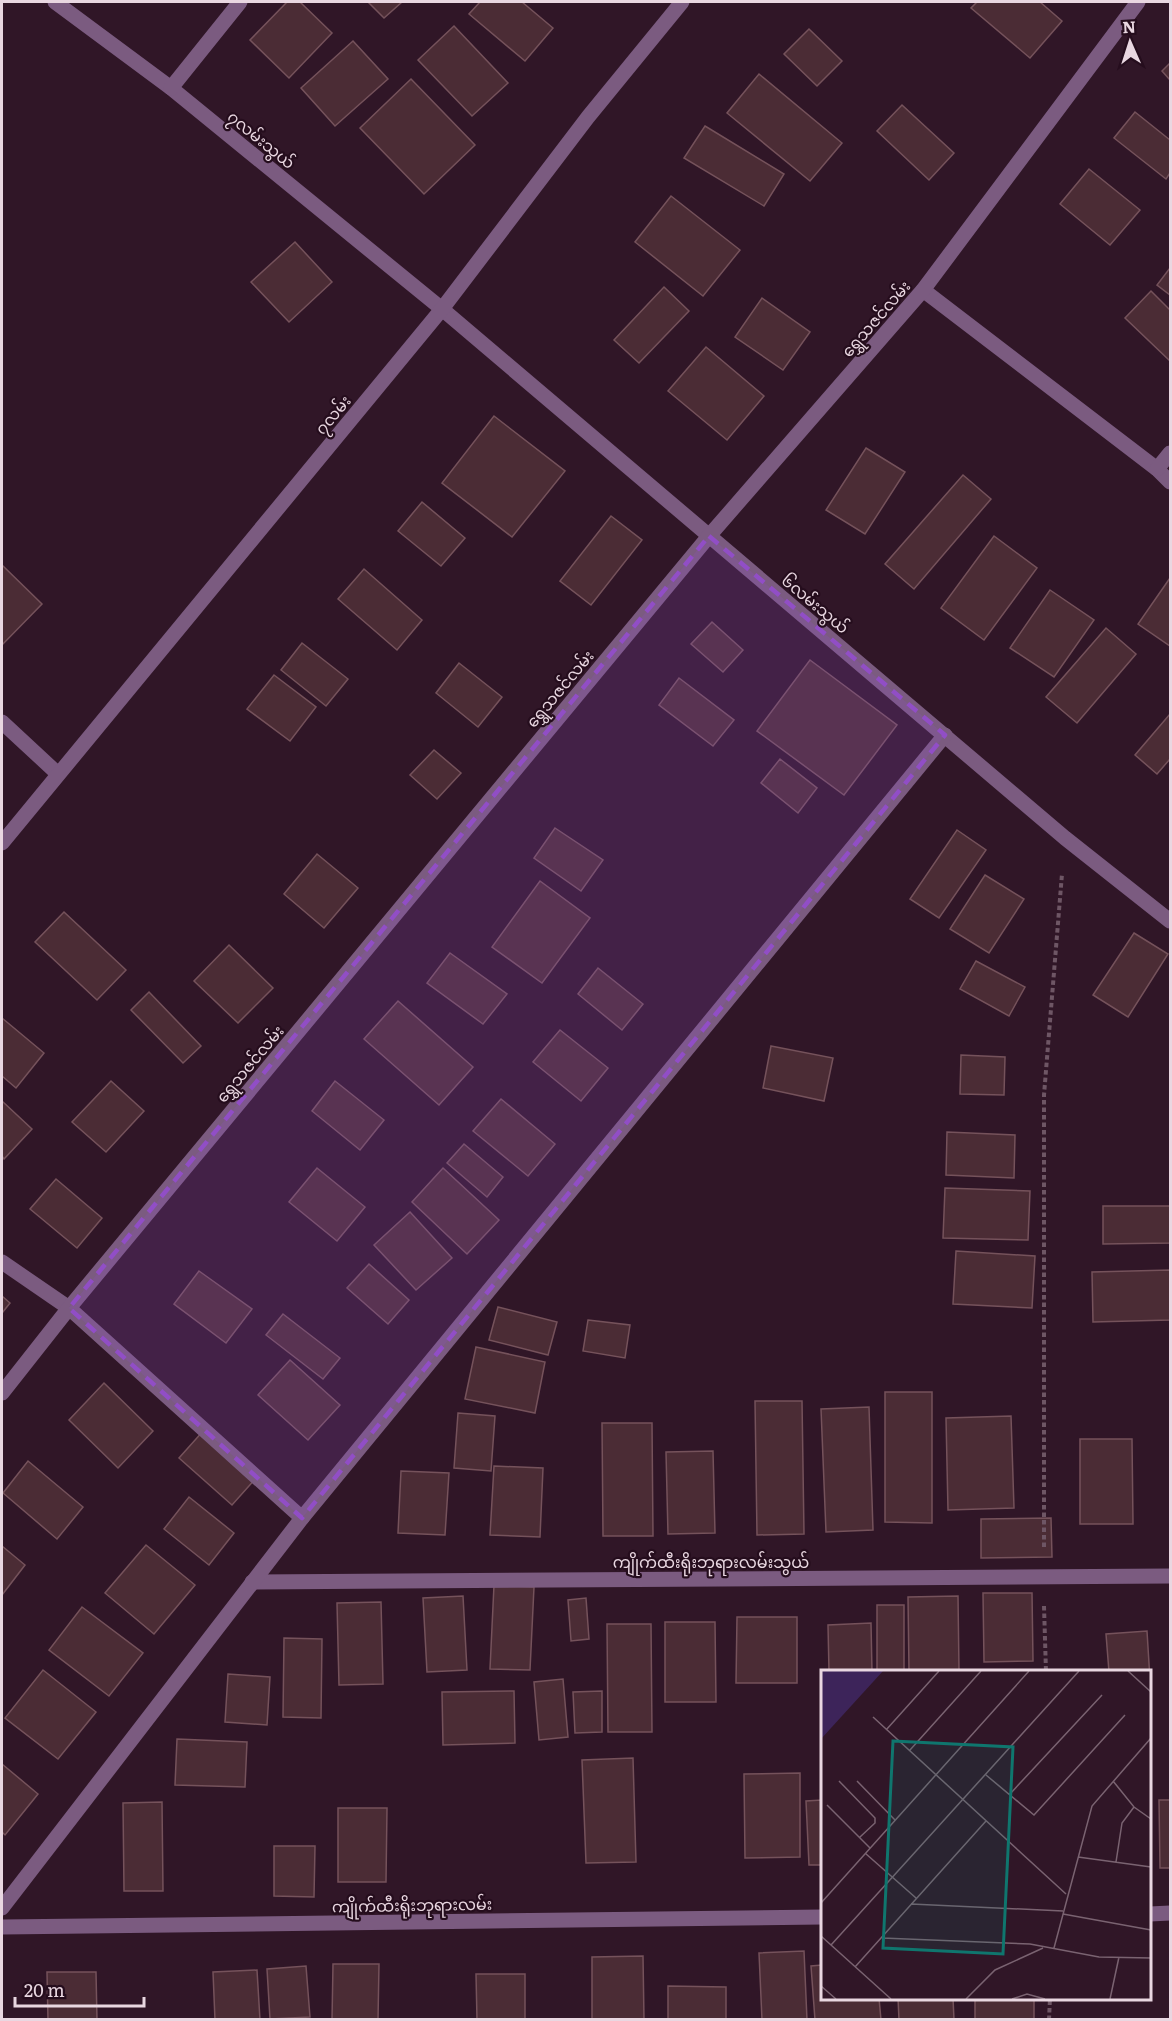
<svg xmlns="http://www.w3.org/2000/svg" width="1172" height="2021" viewBox="0 0 1172 2021" font-family="Literata,'Noto Sans Myanmar',serif">
<style>
.building{fill:#4b2c35;stroke:#75525b;stroke-width:1.5}
.lines{fill:none;stroke-linecap:round;stroke-linejoin:round}
.path{stroke:#6e5665;stroke-width:4;stroke-dasharray:4.5 3;stroke-linecap:butt}
.minor{stroke:#7b5b80;stroke-width:15}
.marked{fill:#914ec6;fill-opacity:0.2;stroke:#914ec6;stroke-width:4.5;stroke-dasharray:12 8;stroke-linejoin:round}
.labels{text-anchor:middle;dominant-baseline:central;stroke-width:4.5;stroke-linejoin:round;paint-order:stroke}
.street-label{font-size:16px;fill:#e9d7e1;stroke:#250d1d}
.inset-road{fill:none;stroke:#7a6371;stroke-width:1.5}
.view{fill:#0f766e;fill-opacity:0.15;stroke:#0f766e;stroke-width:3}
.inset-edge{fill:none;stroke:#e9d7e1;stroke-width:3}
</style>
<rect width="100%" height="100%" fill="#301627"/>
<g class="building">
<path d="M287 2H300L332 33 289 78 250 40Z"/>
<path d="M368 2H402L384 18Z"/>
<path d="M480 2H522L553 28 525 61 469 14Z"/>
<path d="M977 2H1040L1062 21 1030 58 971 8Z"/>
<path d="M454 26 508 83 472 116 418 60Z"/>
<path d="M809 29 842 61 817 86 784 54Z"/>
<path d="M353 41 388 79 335 126 301 88Z"/>
<path d="M1170 63V80L1162 71Z"/>
<path d="M759 74 842 143 810 181 727 113Z"/>
<path d="M411 79 475 145 424 194 360 128Z"/>
<path d="M902 105 954 153 929 180 877 131Z"/>
<path d="M1135 112 1170 140V173L1166 179 1114 138Z"/>
<path d="M705 126 784 174 764 206 684 158Z"/>
<path d="M1089 169 1140 210 1110 245 1060 204Z"/>
<path d="M671 196 740 250 703 296 635 242Z"/>
<path d="M295 242 332 282 289 322 251 282Z"/>
<path d="M1170 268V295L1157 285Z"/>
<path d="M664 287 689 311 639 363 614 340Z"/>
<path d="M1151 291 1170 310V361L1125 318Z"/>
<path d="M762 298 810 332 783 370 735 337Z"/>
<path d="M706 347 764 396 727 440 668 391Z"/>
<path d="M494 416 565 471 512 537 442 483Z"/>
<path d="M866 448 905 472 865 534 826 510Z"/>
<path d="M963 475 991 499 914 589 885 564Z"/>
<path d="M422 502 465 538 441 566 398 531Z"/>
<path d="M611 516 642 540 591 605 560 581Z"/>
<path d="M994 536 1037 568 984 640 941 608Z"/>
<path d="M2 565 42 604 2 645Z"/>
<path d="M364 569 422 620 397 650 338 599Z"/>
<path d="M1170 578V646L1138 624Z"/>
<path d="M1050 590 1094 620 1054 677 1010 648Z"/>
<path d="M712 622 743 650 723 672 691 644Z"/>
<path d="M1106 628 1136 654 1077 723 1046 697Z"/>
<path d="M302 643 348 679 326 706 281 670Z"/>
<path d="M810 660 897 725 844 795 757 731Z"/>
<path d="M459 663 502 697 478 727 436 693Z"/>
<path d="M274 675 316 707 290 741 247 709Z"/>
<path d="M679 678 734 720 713 746 659 705Z"/>
<path d="M1170 714V759L1157 774 1135 755Z"/>
<path d="M434 750 461 773 437 799 410 775Z"/>
<path d="M780 759 817 788 798 813 761 783Z"/>
<path d="M555 828 603 860 581 891 534 858Z"/>
<path d="M957 830 986 850 939 918 910 899Z"/>
<path d="M317 854 358 888 324 928 284 894Z"/>
<path d="M985 875 1024 899 989 953 950 929Z"/>
<path d="M540 881 590 918 542 983 492 947Z"/>
<path d="M64 912 126 970 97 1000 35 942Z"/>
<path d="M1134 933 1168 954 1128 1017 1093 995Z"/>
<path d="M229 945 273 988 238 1023 194 981Z"/>
<path d="M450 953 507 994 483 1024 427 983Z"/>
<path d="M976 961 1025 987 1009 1016 960 989Z"/>
<path d="M598 968 643 1004 622 1030 578 994Z"/>
<path d="M149 992 201 1046 183 1063 131 1010Z"/>
<path d="M398 1001 473 1067 439 1105 364 1039Z"/>
<path d="M2 1018 44 1053 16 1088 2 1076Z"/>
<path d="M560 1030 608 1068 581 1101 533 1062Z"/>
<path d="M771 1046 833 1058 824 1101 763 1088Z"/>
<path d="M961 1055 1005 1057 1004 1095 960 1094Z"/>
<path d="M111 1081 144 1111 106 1152 72 1122Z"/>
<path d="M335 1081 384 1120 360 1150 312 1111Z"/>
<path d="M501 1099 555 1144 528 1176 473 1131Z"/>
<path d="M2 1101 32 1129 4 1159 2 1156Z"/>
<path d="M947 1132 1015 1135 1014 1178 946 1175Z"/>
<path d="M464 1144 503 1177 487 1197 447 1163Z"/>
<path d="M317 1168 365 1207 337 1241 289 1202Z"/>
<path d="M443 1168 499 1220 467 1254 412 1202Z"/>
<path d="M56 1179 102 1218 77 1248 30 1209Z"/>
<path d="M945 1188 1030 1191 1028 1240 943 1238Z"/>
<path d="M1103 1206H1170V1243L1103 1244Z"/>
<path d="M410 1212 452 1258 416 1290 374 1245Z"/>
<path d="M956 1251 1035 1256 1032 1308 953 1304Z"/>
<path d="M369 1264 409 1300 388 1324 347 1288Z"/>
<path d="M1170 1270V1320L1093 1322 1092 1272Z"/>
<path d="M199 1271 252 1309 226 1343 174 1304Z"/>
<path d="M2 1296 10 1303 2 1313Z"/>
<path d="M498 1307 557 1322 548 1355 489 1340Z"/>
<path d="M283 1314 340 1358 323 1379 266 1335Z"/>
<path d="M588 1320 630 1325 625 1358 583 1351Z"/>
<path d="M476 1347 545 1362 535 1413 465 1399Z"/>
<path d="M290 1360 340 1405 308 1440 258 1395Z"/>
<path d="M104 1383 153 1431 118 1468 69 1420Z"/>
<path d="M885 1392H932V1523L885 1522Z"/>
<path d="M755 1401H802L804 1534 757 1535Z"/>
<path d="M869 1407 873 1530 826 1532 821 1409Z"/>
<path d="M458 1413 495 1416 491 1471 454 1468Z"/>
<path d="M1011 1416 1014 1508 948 1510 946 1418Z"/>
<path d="M602 1423H652L653 1536H603Z"/>
<path d="M204 1430 257 1477 232 1505 179 1458Z"/>
<path d="M1080 1439H1132L1133 1524H1080Z"/>
<path d="M713 1451 715 1533 668 1534 666 1452Z"/>
<path d="M28 1461 83 1507 57 1539 3 1493Z"/>
<path d="M494 1466 543 1468 540 1537 490 1535Z"/>
<path d="M401 1471 449 1473 445 1535 398 1533Z"/>
<path d="M189 1497 234 1533 209 1565 164 1529Z"/>
<path d="M1051 1518 1052 1557 981 1558V1519Z"/>
<path d="M146 1545 195 1585 154 1634 105 1593Z"/>
<path d="M2 1546 25 1565 2 1595Z"/>
<path d="M494 1585 534 1587 530 1670 490 1669Z"/>
<path d="M983 1593H1032L1033 1661 984 1662Z"/>
<path d="M463 1596 467 1670 427 1672 423 1598Z"/>
<path d="M958 1596 959 1670 909 1671 908 1597Z"/>
<path d="M586 1598 589 1639 571 1641 568 1600Z"/>
<path d="M381 1602 383 1684 339 1685 337 1603Z"/>
<rect x="877" y="1605" width="27" height="67"/>
<path d="M82 1607 143 1653 109 1696 49 1650Z"/>
<path d="M737 1617H797V1683H736Z"/>
<path d="M665 1622H715L716 1702H665Z"/>
<path d="M871 1623 872 1672H829L828 1625Z"/>
<path d="M607 1624H651L652 1732H608Z"/>
<path d="M1147 1631 1151 1696H1150V1672H1109L1106 1634Z"/>
<path d="M284 1638 322 1639 321 1718 283 1717Z"/>
<path d="M43 1670 96 1712 58 1759 5 1718Z"/>
<path d="M228 1674 270 1677 267 1725 225 1722Z"/>
<path d="M563 1679 568 1737 539 1740 534 1682Z"/>
<path d="M514 1691 515 1743 443 1745 442 1692Z"/>
<path d="M602 1691V1732L575 1733 573 1692Z"/>
<path d="M177 1739 247 1742 245 1787 175 1785Z"/>
<path d="M633 1758 636 1862 586 1863 582 1760Z"/>
<path d="M2 1764 38 1794 5 1835 2 1832Z"/>
<path d="M800 1773V1857L745 1858 744 1774Z"/>
<path d="M822 1800V1865H809L806 1801Z"/>
<path d="M1159 1800H1170V1868H1160Z"/>
<path d="M162 1802 163 1891H124L123 1803Z"/>
<path d="M338 1808H387L386 1882H338Z"/>
<path d="M274 1846H315L314 1897 274 1896Z"/>
<path d="M804 1951 807 2020H762L759 1953Z"/>
<path d="M643 1956 644 2020H592V1957Z"/>
<path d="M333 1964H379L378 2020H332Z"/>
<path d="M822 1965V1998H879L881 2020H815L811 1966Z"/>
<path d="M306 1966 310 2017 270 2019 267 1969Z"/>
<path d="M257 1970 260 2020H215L213 1972Z"/>
<path d="M47 1972H96L97 2020H48Z"/>
<path d="M476 1974H525V2020H477Z"/>
<path d="M668 1986 726 1987V2020H668Z"/>
<path d="M898 1998H953L954 2020H899Z"/>
<rect x="975" y="1998" width="59" height="22"/>
</g>
<g class="lines">
<g class="path">
<path d="M1044 1547V1095L1062 874"/>
<path d="M1044 1606 1046 1672"/>
<path d="M1049 2020 1050 1998"/>
</g>
<g class="minor">
<path d="M55 2 171 88 442 309 1065 838 1170 921"/>
<path d="M171 88 240 2"/>
<path d="M923 290 1157 469 1170 482"/>
<path d="M1157 469 1170 453"/>
<path d="M2 722 58 774"/>
<path d="M2 843 442 309 588 117 682 2"/>
<path d="M2 1262 69 1308 302 1518"/>
<path d="M2 1393 69 1308 709 536 923 290 1138 2"/>
<path d="M252 1582 1170 1576"/>
<path d="M2 1908 302 1518 945 735"/>
<path d="M1150 1914 1170 1913"/>
<path d="M2 1927 822 1917"/>
</g>
</g>
<path class="marked" d="M709 536 945 735 302 1518 69 1308Z"/>
<g class="labels">
<g class="street-label">
<text transform="translate(262 139) rotate(39)">၇လမ်းသွယ်</text>
<text transform="translate(875 318) rotate(-49)">ရွှေသဇင်လမ်း</text>
<text transform="translate(332 414) rotate(-50)">၇လမ်း</text>
<text transform="translate(816 603) rotate(40)">၆လမ်းသွယ်</text>
<text transform="translate(559 688) rotate(-50)">ရွှေသဇင်လမ်း</text>
<text transform="translate(249 1063) rotate(-50)">ရွှေသဇင်လမ်း</text>
<text x="711" y="1561">ကျိုက်ထီးရိုးဘုရားလမ်းသွယ်</text>
<text transform="translate(412 1904) rotate(-1)">ကျိုက်ထီးရိုးဘုရားလမ်း</text>
</g>
</g>
<g transform="translate(821 1670)">
<rect width="330" height="330" fill="#301627"/>
<path d="M0 1H62L0 69Z" fill="#3d245a"/>
<path class="inset-road" d="M307 1 330 22M52 47 245 224M65 60 118 1M89 80 160 1M165 105 213 145 304 45M18 111 54 148V153L39 167M36 111 74 150M292 111 313 137 330 149M188 125 281 25M6 135 49 178M44 183 95 228M257 187 330 197M295 192 301 153 313 137M0 233 208 1M90 234 242 241M242 244 330 260M0 266 70 329M61 268 209 274 278 287 330 288M10 275 258 1M233 278 271 136 330 68M34 297 165 151M0 316 15 329M145 329 174 300 222 278M191 329 206 324 224 329M289 329 298 287"/>
<path class="view" d="M72 71 192 77 182 284 62 278Z"/>
<rect width="330" height="330" class="inset-edge"/>
</g>
<rect width="1172" height="2021" fill="none" stroke="#e9d7e1" stroke-width="6"/>
<g transform="translate(1130 42) rotate(357)" stroke="#250d1d" stroke-width="4.5" paint-order="stroke">
<path d="M0-4.5L10 22L0 15L-10 22Z" fill="#e9d7e1"/>
<text y="-9" font-size="16" font-weight="bold" text-anchor="middle" fill="#e9d7e1">N</text>
</g>
<path d="M15 1997v9h129v-9" fill="none" stroke="#e9d7e1" stroke-width="3"/>
<text x="24" y="1997" font-size="18" fill="#e9d7e1" stroke="#250d1d" stroke-width="4.5" paint-order="stroke">20 m</text>
</svg>
